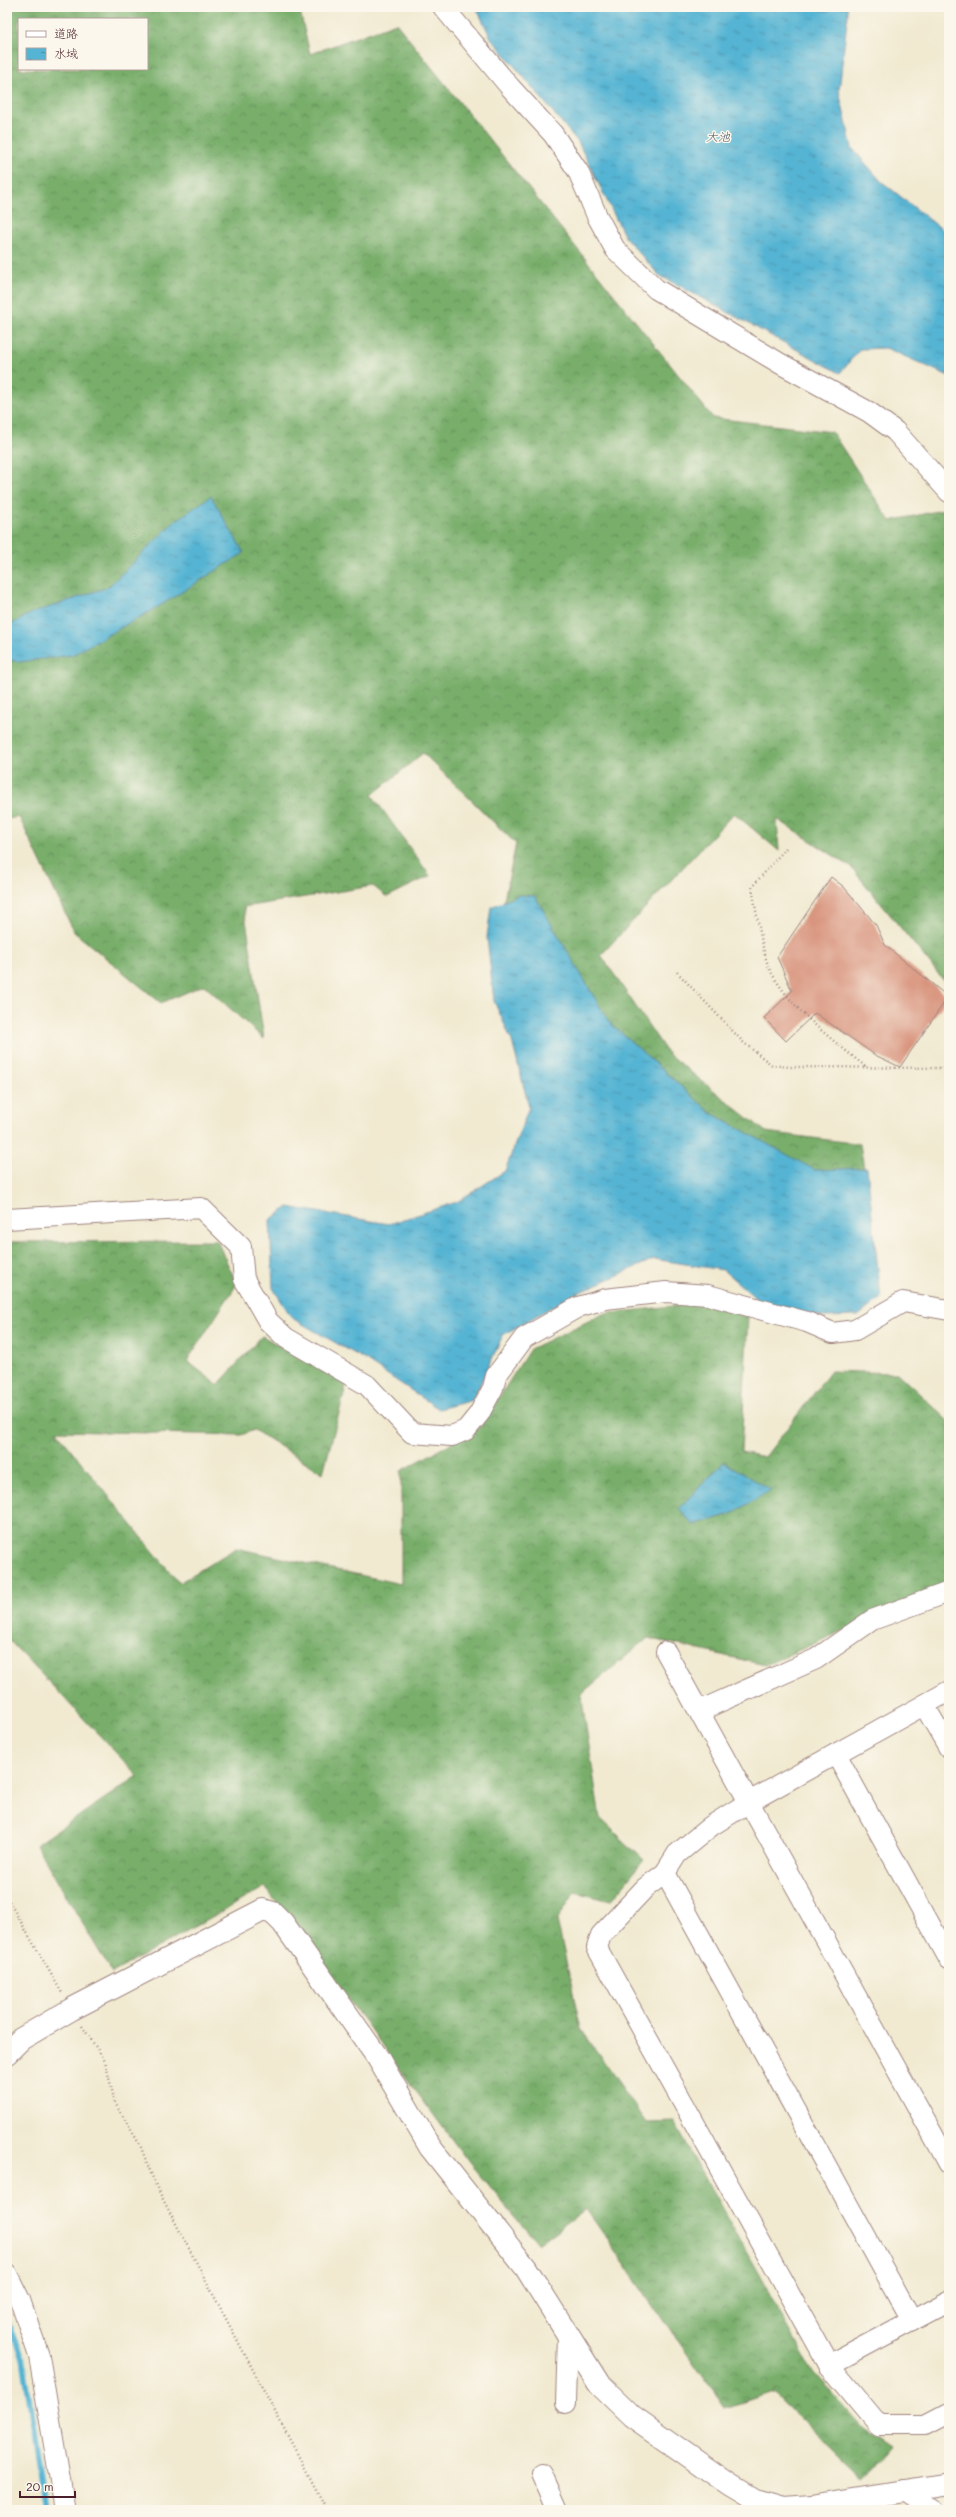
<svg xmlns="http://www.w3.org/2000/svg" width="956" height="2517" viewBox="0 0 956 2517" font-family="Mali,'Klee One',sans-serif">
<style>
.forest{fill:url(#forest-crowns);stroke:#61664b;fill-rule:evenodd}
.water{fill:url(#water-ripples);stroke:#506a7f}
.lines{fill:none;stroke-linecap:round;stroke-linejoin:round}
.stream{stroke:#55b4d3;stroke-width:5.5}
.building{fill:#d8937c}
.minor-casing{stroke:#9e847e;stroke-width:22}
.tertiary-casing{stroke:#9e847e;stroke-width:24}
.path{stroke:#9e847e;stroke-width:2.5;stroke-dasharray:1 3;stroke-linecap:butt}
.minor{stroke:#fff;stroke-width:20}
.tertiary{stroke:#fff;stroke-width:22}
.labels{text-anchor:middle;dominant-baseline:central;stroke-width:3;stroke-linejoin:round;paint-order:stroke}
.water-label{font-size:12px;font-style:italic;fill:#4e5366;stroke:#fbf7ec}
</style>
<defs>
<pattern id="forest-crowns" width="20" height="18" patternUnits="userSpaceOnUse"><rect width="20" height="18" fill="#78ae6b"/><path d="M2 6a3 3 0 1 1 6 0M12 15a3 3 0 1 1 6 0" fill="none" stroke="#648d58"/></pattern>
<pattern id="water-ripples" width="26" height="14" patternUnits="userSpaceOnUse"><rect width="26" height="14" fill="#55b4d3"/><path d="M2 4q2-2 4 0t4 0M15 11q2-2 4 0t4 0" fill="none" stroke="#4892ab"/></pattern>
</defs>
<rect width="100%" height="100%" fill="#fbf7ec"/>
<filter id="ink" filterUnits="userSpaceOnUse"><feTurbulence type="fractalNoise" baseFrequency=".025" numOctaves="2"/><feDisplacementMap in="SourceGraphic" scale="8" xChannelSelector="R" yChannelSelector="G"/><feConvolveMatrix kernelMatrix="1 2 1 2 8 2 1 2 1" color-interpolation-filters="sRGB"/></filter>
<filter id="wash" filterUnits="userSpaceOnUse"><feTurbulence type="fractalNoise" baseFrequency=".012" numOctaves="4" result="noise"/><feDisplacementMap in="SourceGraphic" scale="16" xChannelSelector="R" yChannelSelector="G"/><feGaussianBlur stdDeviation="0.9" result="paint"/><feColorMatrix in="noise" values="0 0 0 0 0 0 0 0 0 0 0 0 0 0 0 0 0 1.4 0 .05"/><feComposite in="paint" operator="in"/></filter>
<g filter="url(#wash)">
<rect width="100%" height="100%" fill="#f1ead1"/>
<g class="forest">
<path d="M7 7H299L310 54 396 23 713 418 832 432 890 521 947 509 949 512V987L851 867 777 819 779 851 734 813 601 955 668 1054 766 1132 860 1144 866 1181 759 1175 598 1044 503 904 516 844 423 753 372 795 430 876 387 897 373 886 244 907 264 1039 204 985 161 1003 74 932 19 817 7 819ZM19 19H147V69H19Z"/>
<path d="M7 1236 8 1242 217 1241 237 1284 187 1361 218 1385 262 1336 347 1383 323 1473 254 1430 241 1435 56 1431 179 1583 236 1548 401 1584V1471L480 1427 530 1349 603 1314 699 1303 748 1316 741 1452 765 1457 831 1371 897 1373 949 1421V1585L765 1665 648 1638 581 1694 600 1818 644 1860 611 1901 575 1892 557 1920 581 2029 647 2123 674 2122 813 2372 864 2429 891 2447 860 2476 773 2392 725 2408 586 2209 538 2244 470 2164 265 1887 112 1973 36 1845 138 1776 7 1638Z"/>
</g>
<g class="water">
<path d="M476 7H847L848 12 839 91 852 148 881 181 949 235V376L886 348 860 349 840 373 659 275 625 237 578 142 491 38Z"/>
<path d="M211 496 244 553 158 607 72 655 19 662 7 659V627L30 614 108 587 174 522Z"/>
<path d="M519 895 535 896 609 1022 711 1113 815 1170 867 1168 881 1298 858 1316 823 1317 764 1305 723 1270 654 1259 571 1296 503 1335 473 1400 439 1409 364 1359 292 1318 273 1288 270 1220 288 1207 389 1224 457 1202 505 1171 529 1107 512 1041 494 1001 487 937 491 907Z"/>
<path d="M724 1462 771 1490 731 1514 693 1525 679 1508Z"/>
</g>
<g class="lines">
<path class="stream" d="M7 2319 23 2358 46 2510"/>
</g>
<g id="blocks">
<path class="building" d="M831 877 844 887 876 925 885 945 948 997 900 1067 875 1055 815 1013 786 1041 764 1018 792 991 777 957Z"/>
</g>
</g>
<g filter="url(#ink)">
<use href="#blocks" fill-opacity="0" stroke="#9e847e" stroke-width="1"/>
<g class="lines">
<g class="minor-casing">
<g id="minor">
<path d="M443 7 510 87 553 134 578 171 597 216 615 249 656 289 781 364 869 412 895 431 949 492"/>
<path d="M7 1219 201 1208 241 1247 244 1279 268 1321 286 1338 367 1385 412 1433 452 1436 466 1430 479 1414 493 1388 496 1376 524 1338 578 1307 605 1299 666 1292 708 1295 807 1322 833 1333 855 1330 903 1302 949 1310"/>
<path d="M666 1652 949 2164"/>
<path d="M949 1691 749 1802 711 1826 677 1854 665 1873 645 1888 601 1935 597 1948 829 2365 879 2425H926L949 2413"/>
<path d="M924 1705 949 1748"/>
<path d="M699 1711 816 1659 872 1620 949 1592"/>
<path d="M836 1754 949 1959"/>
<path d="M665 1873 912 2321"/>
<path d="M7 2274 20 2300 39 2356 65 2510"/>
<path d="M829 2365 949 2301"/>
<path d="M566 2403 568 2334"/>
<path d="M542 2474 558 2510"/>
<path d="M904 2490 931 2510"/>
</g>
</g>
<g class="tertiary-casing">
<path id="tertiary" d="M7 2053 21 2039 72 2009 263 1910 273 1913 283 1923 378 2058 430 2147 526 2268 599 2384 632 2416 730 2485 755 2500 782 2508 810 2506 949 2484"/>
</g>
<g class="path">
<path d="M786 848 752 887C755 904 763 957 770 970 791 1010 832 1039 866 1067"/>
<path d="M677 972 744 1043 772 1065 789 1067 949 1068"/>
<path d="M7 1898 62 1993"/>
<path d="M82 2026 105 2061 115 2103 140 2145 156 2186 327 2510"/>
</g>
<use href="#minor" class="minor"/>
<use href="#tertiary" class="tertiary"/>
</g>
</g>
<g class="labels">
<g class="water-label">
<text x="718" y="136">大池</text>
</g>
</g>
<rect width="956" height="2517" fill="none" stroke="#fbf7ec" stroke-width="24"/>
<rect x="18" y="18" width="130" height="52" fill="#fbf7ec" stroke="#b4a19f"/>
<rect x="26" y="31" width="20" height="6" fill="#ffffff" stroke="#b4a19f"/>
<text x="54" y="38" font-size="12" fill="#4a1f2b">道路</text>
<rect x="26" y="48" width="20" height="12" fill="url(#water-ripples)" stroke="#b4a19f"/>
<text x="54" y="58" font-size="12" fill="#4a1f2b">水域</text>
<path d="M20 2491v6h55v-6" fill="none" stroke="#4a1f2b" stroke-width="2"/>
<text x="26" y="2491" font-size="12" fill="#4a1f2b" stroke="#fbf7ec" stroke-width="3" paint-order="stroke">20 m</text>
</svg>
